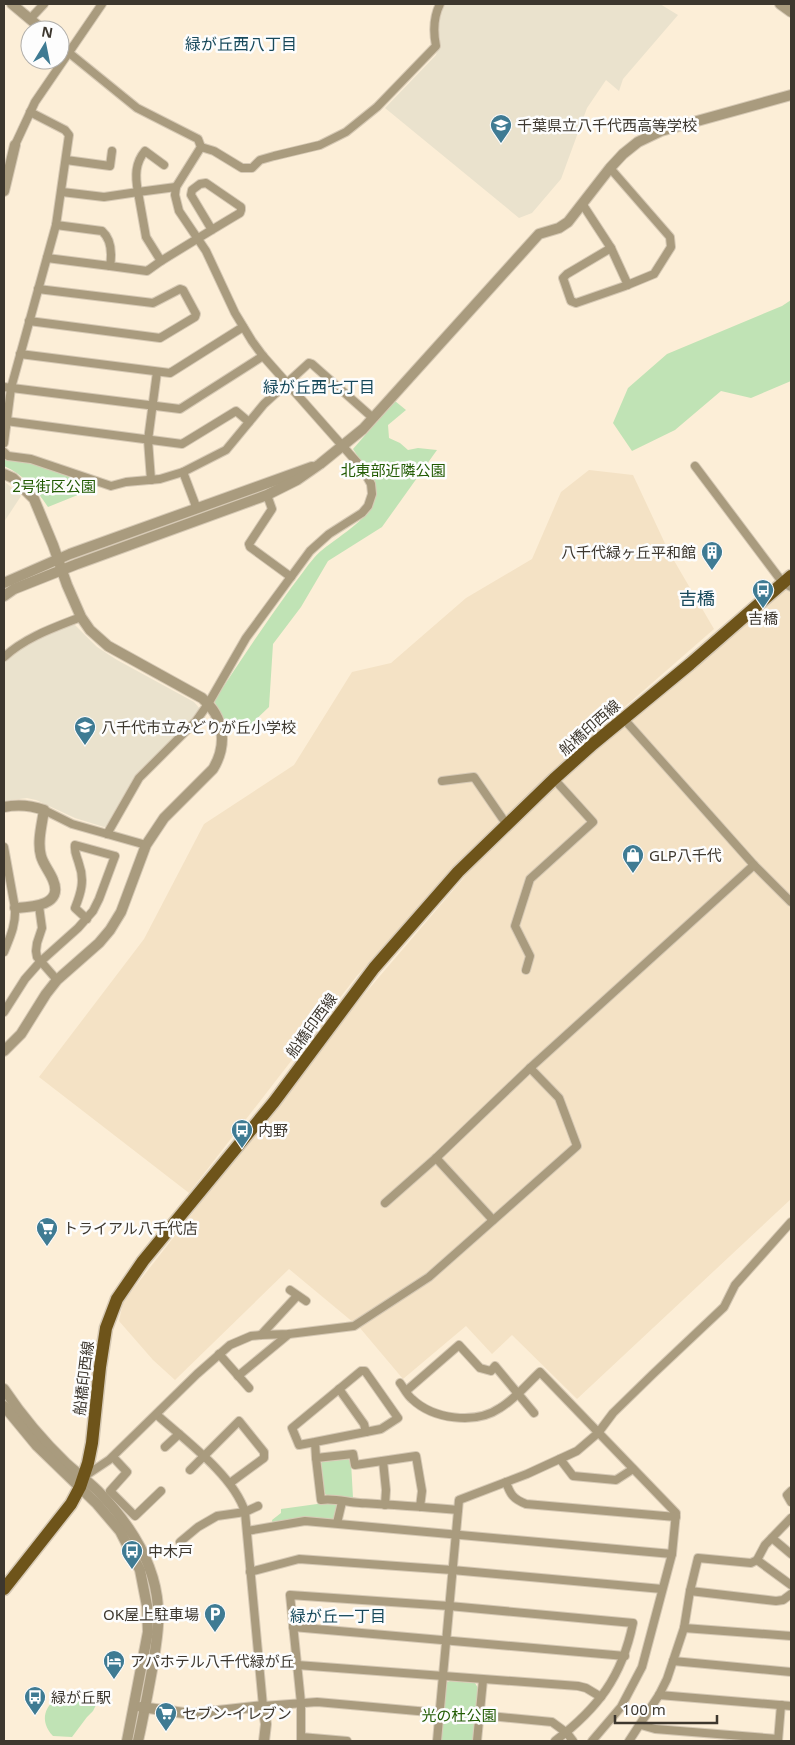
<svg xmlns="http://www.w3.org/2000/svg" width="795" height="1745" viewBox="0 0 795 1745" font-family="'Noto Sans','Noto Sans JP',sans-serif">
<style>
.built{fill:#f4e2c5}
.education{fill:#eae2cd}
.green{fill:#c0e3b5}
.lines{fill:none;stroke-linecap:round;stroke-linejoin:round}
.minor-casing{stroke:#d6c9b5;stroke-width:10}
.tertiary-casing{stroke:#d6c9b5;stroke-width:12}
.primary-casing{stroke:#d6c9b5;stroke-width:15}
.minor{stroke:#a99b7e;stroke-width:8}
.tertiary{stroke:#a99b7e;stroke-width:10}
.primary{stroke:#6e541a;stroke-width:12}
.labels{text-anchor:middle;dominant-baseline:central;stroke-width:5;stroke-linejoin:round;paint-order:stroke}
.poi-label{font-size:15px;fill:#3d372e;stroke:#fdfdfd;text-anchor:start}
.park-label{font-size:15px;fill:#225b03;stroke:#fdfdfd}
.street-label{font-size:15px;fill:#3d372e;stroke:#fdfdfd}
.neighbourhood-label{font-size:16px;fill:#18495b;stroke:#fdfdfd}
.quarter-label{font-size:18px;fill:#18495b;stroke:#fdfdfd}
</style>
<rect width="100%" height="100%" fill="#fceed7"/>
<g class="built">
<path d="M589 470 633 475 669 552 714 629 573 752 446 878 356 977 189 1193 39 1077 144 939 204 824 294 765 352 672 391 663 466 598 532 559 561 492Z"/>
<path d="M785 589 791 593V1199L577 1399 512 1335 492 1354 466 1326 403 1379 360 1328 289 1269 175 1380 153 1360 119 1321 123 1302 356 1004 490 847 597 750Z"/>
</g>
<g class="education">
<path d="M444 4H660L678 15 623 79 619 91 606 80 587 108 561 179 532 213 519 218 385 108 436 55 438 47 437 30 438 16Z"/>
<path d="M4 481 21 496 4 522Z"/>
<path d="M74 624 97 647 117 660 194 702 200 709 194 718 137 775 107 826 104 827 75 818 36 800 27 798 4 801V662L14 653 36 639Z"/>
</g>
<g class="green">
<path d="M791 300V381L751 398 721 391 675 430 632 451 613 423 628 388 667 354 782 306Z"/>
<path d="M395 401 406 410 388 425 389 438 400 443 408 450 418 448 437 450 382 527 328 561 301 607 273 644 269 707 251 724 226 723 214 701C239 663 264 625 291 588 299 578 306 567 314 558 328 541 369 523 373 500 376 480 363 465 353 449Z"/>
<path d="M4 458 30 462 100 486 48 507C36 489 24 475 4 466Z"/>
<path d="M348 1459 351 1462 353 1498C344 1498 337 1495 328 1496L324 1493 320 1465 322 1462Z"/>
<path d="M321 1501 340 1502 336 1522 273 1526 272 1520 281 1513V1509L317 1504Z"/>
<path d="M450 1681 475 1683 478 1688 474 1741H441L445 1683Z"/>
<path d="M62 1696H70L97 1703 93 1711 87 1717 72 1737 53 1736C39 1721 44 1704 62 1696Z"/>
</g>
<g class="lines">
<g class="minor-casing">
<g id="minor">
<path d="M30 19 44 4"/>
<path d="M68 52 137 108 198 139 201 147 176 187 175 195 179 211 206 251 235 313 252 341 263 356 362 468 371 484 372 494 368 506 362 513 329 534 310 551 246 638 208 704 196 721 139 778 107 834"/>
<path d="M15 145 35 102 102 4"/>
<path d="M201 147 214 151 242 168H252L260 160 274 156 320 145 346 132 377 107 436 46C433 31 433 18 440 4"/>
<path d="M66 160 110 166 112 151"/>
<path d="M164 165 145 151C135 163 135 176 138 192L176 187"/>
<path d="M610 168 670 237 671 247 654 274 625 286 576 303 571 301 563 278 567 274 611 248 628 285"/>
<path d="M62 192 104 197 138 192 146 237 161 261C187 245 213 229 240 213L241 210V207L206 183 200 184 192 190 191 195 212 230"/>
<path d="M583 205 611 248"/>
<path d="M56 225 102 231C112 240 112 254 110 266L147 271 161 261"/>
<path d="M47 258 110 266"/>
<path d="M29 321 160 338 195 317 196 314 183 290 180 289 153 303 38 289"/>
<path d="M20 354 170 373 243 327"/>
<path d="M4 387 180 409 263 356"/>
<path d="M6 421 182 444 236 411 249 422"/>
<path d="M4 443 11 388 56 225 69 135 65 130 30 112"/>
<path d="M4 452 8 456 31 459 111 486 126 482 160 479 183 472 226 450 264 404 309 363 312 364 373 418"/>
<path d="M695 466 783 583 791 587"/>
<path d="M183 472 197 509"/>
<path d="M151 480 148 440 157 372"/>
<path d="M267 495 272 509 249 544 250 547 291 577"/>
<path d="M4 657C26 637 53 628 81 617"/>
<path d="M623 718 754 865 791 902"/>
<path d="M442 781 474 777 507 825"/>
<path d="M44 810 72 824 146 845"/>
<path d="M4 847 15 908C16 925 10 937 4 952"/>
<path d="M39 906 42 928 37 943 36 951 37 957 57 980"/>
<path d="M526 970 530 956 515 926 530 879 593 822 554 779"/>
<path d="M4 1012 25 979 40 962 78 928 93 911 99 899 115 856 75 845C74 853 77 856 79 864 85 880 81 893 75 908L87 919"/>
<path d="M436 1158 493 1220"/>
<path d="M385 1203 436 1158 530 1068 754 865"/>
<path d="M290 1290 306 1301"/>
<path d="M261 1335 297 1296"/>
<path d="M219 1354 249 1388"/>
<path d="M238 1376 289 1334"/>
<path d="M400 1383C404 1388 407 1395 412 1399 433 1419 475 1425 500 1408 515 1399 527 1384 540 1372L676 1513 672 1554 642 1667 621 1707 592 1741"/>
<path d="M339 1389 364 1424 366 1432"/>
<path d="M406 1391 459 1345 480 1368 491 1371 495 1366 534 1413"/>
<path d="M157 1415C185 1440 234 1476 245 1512L263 1706 317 1702 440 1713"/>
<path d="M315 1442 381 1429 398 1418 365 1371H361L292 1428 299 1445 315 1442 316 1458"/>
<path d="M165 1447 179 1434"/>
<path d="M113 1457 127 1472 110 1491 135 1516 161 1491"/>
<path d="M560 1459 573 1476 616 1480 633 1469"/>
<path d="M383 1461 386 1490 385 1505"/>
<path d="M190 1470 239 1421 264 1452V1458L230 1483"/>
<path d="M85 1476 109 1460 197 1374 230 1345 251 1336 261 1335 289 1334 354 1326 429 1277 577 1146 559 1098 530 1068"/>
<path d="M506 1482C510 1494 513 1499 526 1504L676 1517"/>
<path d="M791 1491 787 1495 791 1502"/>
<path d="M420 1507 422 1491 416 1456 355 1465 353 1454 316 1458 321 1500C334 1498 346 1502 360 1503 392 1505 425 1507 458 1510"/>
<path d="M337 1523 342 1502"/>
<path d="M247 1531 305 1521 672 1554"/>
<path d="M772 1538 791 1554"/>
<path d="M180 1542 198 1527 217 1516 245 1512 258 1506"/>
<path d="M757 1560 791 1585"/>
<path d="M250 1572 299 1559 452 1570 662 1589"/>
<path d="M690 1591 776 1601 783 1600 791 1594"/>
<path d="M293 1627 625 1656"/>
<path d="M684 1628 791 1636"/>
<path d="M673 1661 791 1672"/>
<path d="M297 1665 578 1686 586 1688 601 1697"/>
<path d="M659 1695 791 1706"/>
<path d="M480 1715 552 1722 567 1733 573 1741"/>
<path d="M641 1725 655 1729 778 1739"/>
<path d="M301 1737 347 1741"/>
<path d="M301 1741V1703L290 1595 449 1606 633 1623C622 1677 598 1708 555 1741"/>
<path d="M437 1741 459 1500 527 1474 577 1451 598 1433 613 1413 653 1374 724 1307 735 1285 791 1222"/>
<path d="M477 1741 483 1680"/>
<path d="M629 1741 659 1695 667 1679 684 1628 690 1591 698 1558 751 1563 757 1560 765 1545 791 1518"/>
<path d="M778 1741 781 1705"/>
</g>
</g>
<g class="tertiary-casing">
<g id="tertiary">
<path d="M12 4 43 30"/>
<path d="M780 4 791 12"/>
<path d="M60 45 68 52"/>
<path d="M4 191 15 145"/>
<path d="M4 474 13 478 34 499 53 545 67 585 81 617 90 630 108 646 202 698C224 717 228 744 213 769L164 818 146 845 121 912 110 930 99 943 57 980 46 994 21 1034 4 1051"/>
<path d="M4 583 70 554 312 467"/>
<path d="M4 596 14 589 77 564 267 495 297 480 320 464 363 429 539 234 559 228 568 222 610 168 623 154 638 142 661 131 791 95"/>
<path d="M4 807C18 804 30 805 44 810 42 824 37 842 41 856 43 864 50 872 53 880 64 906 31 907 15 908"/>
<path d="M4 1389C22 1416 43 1441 67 1464 77 1473 89 1482 98 1491 129 1523 155 1561 158 1607 160 1624 156 1642 154 1659 149 1687 144 1714 138 1741"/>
<path d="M4 1406 37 1446 97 1504 120 1531 140 1570 147 1606 148 1632 127 1741"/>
<path d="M141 1707 191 1714 263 1706 266 1724 264 1741"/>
</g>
</g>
<g class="primary-casing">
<path id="primary" d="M4 1589 71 1504 80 1487 88 1463 92 1443 100 1367 106 1328 117 1299 143 1261 274 1102 374 968 458 872 554 779 593 744 690 664 791 576"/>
</g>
<use href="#minor" class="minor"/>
<use href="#tertiary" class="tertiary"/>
<use href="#primary" class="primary"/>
</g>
<defs>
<g id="school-pin" transform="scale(1.125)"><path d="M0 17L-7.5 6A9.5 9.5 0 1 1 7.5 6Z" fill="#3f7b93" stroke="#fdfdfd"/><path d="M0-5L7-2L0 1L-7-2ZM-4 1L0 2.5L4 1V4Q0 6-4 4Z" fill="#fff"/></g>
<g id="building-pin" transform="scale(1.125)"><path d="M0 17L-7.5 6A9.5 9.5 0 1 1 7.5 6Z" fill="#3f7b93" stroke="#fdfdfd"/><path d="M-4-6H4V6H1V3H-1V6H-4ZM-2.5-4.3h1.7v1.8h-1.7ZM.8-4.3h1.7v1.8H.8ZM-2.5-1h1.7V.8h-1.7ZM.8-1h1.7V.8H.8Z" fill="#fff"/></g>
<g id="bus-pin" transform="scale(1.125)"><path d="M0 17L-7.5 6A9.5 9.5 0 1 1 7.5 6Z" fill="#3f7b93" stroke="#fdfdfd"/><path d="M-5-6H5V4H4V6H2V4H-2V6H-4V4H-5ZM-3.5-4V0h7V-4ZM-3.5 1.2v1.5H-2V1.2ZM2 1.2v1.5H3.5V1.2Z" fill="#fff"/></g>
<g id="shop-pin" transform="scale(1.125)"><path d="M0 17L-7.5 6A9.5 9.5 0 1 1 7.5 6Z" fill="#3f7b93" stroke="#fdfdfd"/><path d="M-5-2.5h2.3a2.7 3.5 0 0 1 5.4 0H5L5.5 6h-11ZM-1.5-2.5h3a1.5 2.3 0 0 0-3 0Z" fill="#fff"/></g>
<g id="supermarket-pin" transform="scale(1.125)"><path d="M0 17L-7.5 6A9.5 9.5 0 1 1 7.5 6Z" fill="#3f7b93" stroke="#fdfdfd"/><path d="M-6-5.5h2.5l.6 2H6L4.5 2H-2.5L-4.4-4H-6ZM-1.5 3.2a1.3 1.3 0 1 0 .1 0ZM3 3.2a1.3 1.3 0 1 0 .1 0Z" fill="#fff"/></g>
<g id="parking-pin" transform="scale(1.125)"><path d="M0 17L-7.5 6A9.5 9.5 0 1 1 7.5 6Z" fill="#3f7b93" stroke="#fdfdfd"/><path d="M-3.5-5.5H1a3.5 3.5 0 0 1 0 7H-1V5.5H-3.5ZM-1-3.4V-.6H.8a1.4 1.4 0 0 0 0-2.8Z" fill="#fff"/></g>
<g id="hotel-pin" transform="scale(1.125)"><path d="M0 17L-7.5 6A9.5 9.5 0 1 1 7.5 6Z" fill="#3f7b93" stroke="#fdfdfd"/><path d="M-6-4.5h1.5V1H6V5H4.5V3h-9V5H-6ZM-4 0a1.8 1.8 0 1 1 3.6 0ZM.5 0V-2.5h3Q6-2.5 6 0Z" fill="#fff"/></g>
</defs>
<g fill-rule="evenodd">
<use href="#school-pin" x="501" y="125"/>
<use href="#building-pin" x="712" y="552"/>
<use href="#bus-pin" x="763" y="590"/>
<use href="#school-pin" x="85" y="727"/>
<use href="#shop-pin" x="633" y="855"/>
<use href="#bus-pin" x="242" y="1130"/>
<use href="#supermarket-pin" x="47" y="1228"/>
<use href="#bus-pin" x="132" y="1551"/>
<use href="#parking-pin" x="215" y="1614"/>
<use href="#hotel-pin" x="114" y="1661"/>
<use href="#bus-pin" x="35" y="1697"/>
<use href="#supermarket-pin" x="166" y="1713"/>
</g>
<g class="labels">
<g class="poi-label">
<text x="517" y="125">千葉県立八千代西高等学校</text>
<text x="696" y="552" text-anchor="end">八千代緑ヶ丘平和館</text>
<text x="763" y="618" text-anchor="middle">吉橋</text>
<text x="101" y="727">八千代市立みどりが丘小学校</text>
<text x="649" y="855">GLP八千代</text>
<text x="258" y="1130">内野</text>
<text x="63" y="1228">トライアル八千代店</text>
<text x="148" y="1551">中木戸</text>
<text x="199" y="1614" text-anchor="end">OK屋上駐車場</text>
<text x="130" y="1661">アパホテル八千代緑が丘</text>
<text x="51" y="1697">緑が丘駅</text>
<text x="182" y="1713">セブン-イレブン</text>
</g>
<g class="park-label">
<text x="393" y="470">北東部近隣公園</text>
<text x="54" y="486">2号街区公園</text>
<text x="459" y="1715">光の杜公園</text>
</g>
<g class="street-label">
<text transform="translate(589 727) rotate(-41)">船橋印西線</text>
<text transform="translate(311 1025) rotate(-54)">船橋印西線</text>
<text transform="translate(83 1378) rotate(-83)">船橋印西線</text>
</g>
<g class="neighbourhood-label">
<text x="241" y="44">緑が丘西八丁目</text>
<text x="319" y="387">緑が丘西七丁目</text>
<text x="338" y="1616">緑が丘一丁目</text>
</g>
<g class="quarter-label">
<text x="697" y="598">吉橋</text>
</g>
</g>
<rect width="795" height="1745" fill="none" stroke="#3d372e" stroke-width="10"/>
<g transform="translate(45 45) rotate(10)"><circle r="24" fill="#fdfdfd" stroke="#b0aeaa"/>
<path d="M0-4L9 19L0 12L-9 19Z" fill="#3f7b93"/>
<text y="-8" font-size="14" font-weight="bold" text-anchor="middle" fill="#3d372e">N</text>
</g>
<path d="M615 1715v8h102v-8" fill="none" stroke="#3d372e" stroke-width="2.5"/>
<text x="622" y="1715" font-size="15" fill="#3d372e" stroke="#fdfdfd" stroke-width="4" paint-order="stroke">100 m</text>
</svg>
